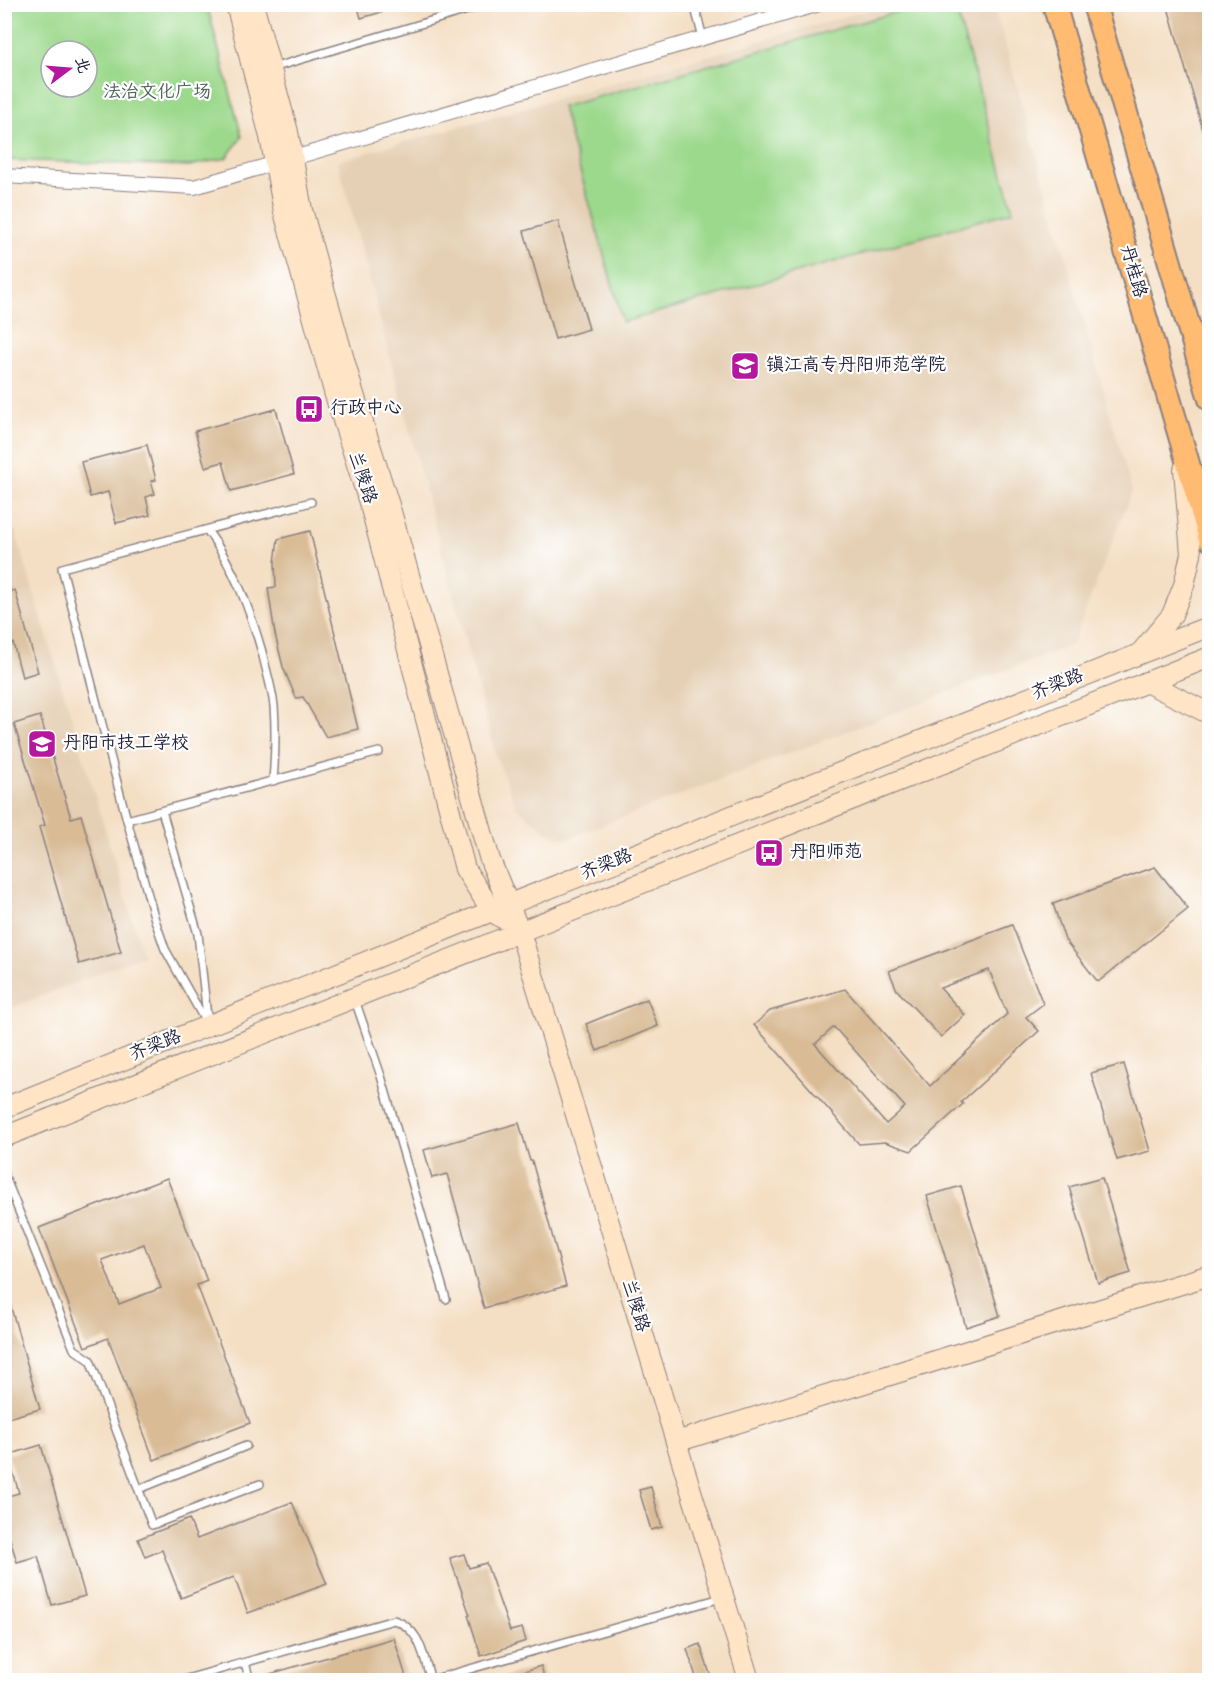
<svg xmlns="http://www.w3.org/2000/svg" width="1214" height="1685" viewBox="0 0 1214 1685" font-family="Dekko,'LXGW WenKai TC',sans-serif">
<style>
.built{fill:#e5d0b5}
.green{fill:#9dd98d;stroke:#607e64;stroke-width:1.5;fill-rule:evenodd}
.building{fill:#d9bc96;fill-rule:evenodd}
.lines{fill:none;stroke-linecap:round;stroke-linejoin:round}
.lane-casing{stroke:#8b8080;stroke-width:10}
.street-casing{stroke:#8b8080;stroke-width:16}
.secondary-casing{stroke:#8b8080;stroke-width:22}
.primary-casing{stroke:#8b8080;stroke-width:26}
.lane{stroke:#fff;stroke-width:7}
.street{stroke:#fff;stroke-width:14}
.secondary{stroke:#ffe4c6;stroke-width:20}
.primary{stroke:#ffbb71;stroke-width:22}
.labels{text-anchor:middle;dominant-baseline:central;stroke-width:4.5;stroke-linejoin:round;paint-order:stroke}
.park-label{font-size:18px;fill:#4d6258;stroke:#fff}
.street-label{font-size:18px;fill:#22223b;stroke:#fff}
.poi-label{font-size:18px;fill:#22223b;stroke:#fff;text-anchor:start}
</style>
<rect width="100%" height="100%" fill="#fff"/>
<filter id="ink" filterUnits="userSpaceOnUse"><feTurbulence type="fractalNoise" baseFrequency=".0167" numOctaves="2"/><feDisplacementMap in="SourceGraphic" scale="12" xChannelSelector="R" yChannelSelector="G"/><feConvolveMatrix kernelMatrix="1 2 1 2 8 2 1 2 1" color-interpolation-filters="sRGB"/></filter>
<filter id="wash" filterUnits="userSpaceOnUse"><feTurbulence type="fractalNoise" baseFrequency=".008" numOctaves="4" result="noise"/><feDisplacementMap in="SourceGraphic" scale="24" xChannelSelector="R" yChannelSelector="G"/><feGaussianBlur stdDeviation="1.35" result="paint"/><feColorMatrix in="noise" values="0 0 0 0 0 0 0 0 0 0 0 0 0 0 0 0 0 1.4 0 .05"/><feComposite in="paint" operator="in"/></filter>
<g filter="url(#wash)">
<rect width="100%" height="100%" fill="#f4dfc4"/>
<g class="built">
<path d="M886 5H994L1132 491 1072 645 566 839 550 834 517 808 496 756 338 161Z"/>
<path d="M15 530 143 955 5 1011 4 533Z"/>
</g>
<g class="green">
<path d="M5 4 207 5 242 137 226 158 189 166 5 160ZM51 51H87V87H51Z"/>
<path d="M921 5H955L1013 211 623 322 562 107Z"/>
</g>
<g id="blocks">
<g class="building">
<path d="M357 4H395L396 8 361 18Z"/>
<path d="M1167 4H1209V140L1206 141Z"/>
<path d="M558 221 589 329 555 339 524 231Z"/>
<path d="M276 409 294 474 231 491 223 462 205 467 195 431Z"/>
<path d="M147 445 156 480 151 481 155 494 146 497 150 515 116 523 108 492 90 497 81 462Z"/>
<path d="M310 531 358 729 326 737 303 697 296 698 283 667 275 634 268 588 276 587 275 563 278 539Z"/>
<path d="M15 590 38 672 22 677 13 643 4 645V593Z"/>
<path d="M40 716 71 818 81 815 121 952 79 964 39 827 45 825 14 724Z"/>
<path d="M1155 867 1188 909 1098 982 1065 940 1053 904Z"/>
<path d="M1012 925 1043 1004 1026 1017 1039 1031 961 1102 963 1104 911 1151 885 1142 859 1144 754 1025 770 1011 845 989 930 1086 1007 1014 989 970 940 988 965 1015 941 1037 897 990 889 971ZM834 1027 905 1107 886 1124 815 1044Z"/>
<path d="M647 999 658 1026 597 1051 586 1024Z"/>
<path d="M1124 1064 1150 1151 1117 1160 1091 1073Z"/>
<path d="M519 1123 530 1161H532L566 1286 484 1308 447 1174 432 1178 424 1150Z"/>
<path d="M167 1178 207 1281 197 1285 250 1423 154 1460 108 1338 85 1347 39 1228ZM144 1244 161 1288 119 1304 102 1260Z"/>
<path d="M1102 1178 1131 1273 1098 1283 1069 1187Z"/>
<path d="M961 1186 1000 1316 966 1327 927 1196Z"/>
<path d="M4 1297H8L40 1409 4 1419Z"/>
<path d="M41 1445 85 1596 52 1605 38 1556 17 1562 4 1520V1497L19 1493 8 1455Z"/>
<path d="M651 1487 662 1527 651 1530 639 1490Z"/>
<path d="M292 1502 327 1584 248 1613 234 1577 181 1598 162 1550 145 1557 138 1539 189 1519 197 1539Z"/>
<path d="M464 1554 469 1568 486 1563 510 1631 522 1628 526 1641 481 1656 468 1615H470L450 1558Z"/>
<path d="M394 1638 407 1680H259V1677Z"/>
<path d="M700 1644 712 1680H697L687 1649Z"/>
<path d="M541 1666 545 1680H504V1677Z"/>
</g>
</g>
</g>
<g filter="url(#ink)">
<use href="#blocks" fill-opacity="0" stroke="#8b8080" stroke-width="1.5"/>
<g class="lines">
<g class="lane-casing">
<g id="lane">
<path d="M694 4 703 38"/>
<path d="M272 68 488 4"/>
<path d="M311 502 62 568 120 794 127 820 379 752"/>
<path d="M207 530C234 567 249 607 262 652 266 670 272 688 274 706 276 731 275 756 273 781"/>
<path d="M127 820 155 920 165 949 208 1026 198 934 162 811"/>
<path d="M355 1000 381 1076 446 1299"/>
<path d="M4 1174 74 1349 90 1360 152 1525 260 1484"/>
<path d="M139 1489 246 1446"/>
<path d="M245 1663 250 1680"/>
<path d="M183 1680 394 1620C421 1629 423 1656 431 1680L721 1598"/>
</g>
</g>
<g class="street-casing">
<path id="street" d="M4 176 194 187 819 4"/>
</g>
<g class="secondary-casing">
<g id="secondary">
<path d="M236 4 270 137 284 212 335 395 372 512 465 869 492 911 502 918"/>
<path d="M253 4 288 132 302 210 352 388 390 508 490 860 520 932 749 1680"/>
<path d="M1142 651 1172 615 1184 585 1191 554 1184 469"/>
<path d="M1146 682 1210 714"/>
<path d="M4 1108 492 911 1210 626"/>
<path d="M4 1137 1210 657"/>
<path d="M676 1442 1210 1275"/>
</g>
</g>
<g class="primary-casing">
<g id="primary">
<path d="M1054 4 1210 539"/>
<path d="M1094 4 1210 399"/>
</g>
</g>
<use href="#lane" class="lane"/>
<use href="#street" class="street"/>
<use href="#secondary" class="secondary"/>
<use href="#primary" class="primary"/>
</g>
</g>
<defs>
<g id="school-square" transform="scale(1.5)"><rect x="-9" y="-9" width="18" height="18" rx="4" fill="#b5179e" stroke="#fff"/><path d="M0-5L7-2L0 1L-7-2ZM-4 1L0 2.5L4 1V4Q0 6-4 4Z" fill="#fff"/></g>
<g id="bus-square" transform="scale(1.5)"><rect x="-9" y="-9" width="18" height="18" rx="4" fill="#b5179e" stroke="#fff"/><path d="M-5-6H5V4H4V6H2V4H-2V6H-4V4H-5ZM-3.5-4V0h7V-4ZM-3.5 1.2v1.5H-2V1.2ZM2 1.2v1.5H3.5V1.2Z" fill="#fff"/></g>
</defs>
<g fill-rule="evenodd">
<use href="#school-square" x="745" y="366"/>
<use href="#bus-square" x="309" y="409"/>
<use href="#school-square" x="42" y="744"/>
<use href="#bus-square" x="769" y="853"/>
</g>
<g class="labels">
<g class="park-label">
<text x="157" y="93">法治文化广场</text>
</g>
<g class="street-label">
<text transform="translate(1132 272) rotate(74)">丹桂路</text>
<text transform="translate(361 478) rotate(72)">兰陵路</text>
<text transform="translate(1058 686) rotate(-22)">齐梁路</text>
<text transform="translate(607 866) rotate(-22)">齐梁路</text>
<text transform="translate(156 1047) rotate(-22)">齐梁路</text>
<text transform="translate(634 1306) rotate(73)">兰陵路</text>
</g>
<g class="poi-label">
<text x="766" y="366">镇江高专丹阳师范学院</text>
<text x="330" y="409">行政中心</text>
<text x="63" y="744">丹阳市技工学校</text>
<text x="790" y="853">丹阳师范</text>
</g>
</g>
<rect width="1214" height="1685" fill="none" stroke="#fff" stroke-width="24"/>
<g transform="translate(69 69) rotate(74)"><circle r="28" fill="#ffffff" stroke="#a7a7b1" stroke-width="1.5"/>
<path d="M0-4.5L10 22L0 15L-10 22Z" fill="#b5179e"/>
<text y="-9" font-size="16" font-weight="bold" text-anchor="middle" fill="#22223b">北</text>
</g>
</svg>
